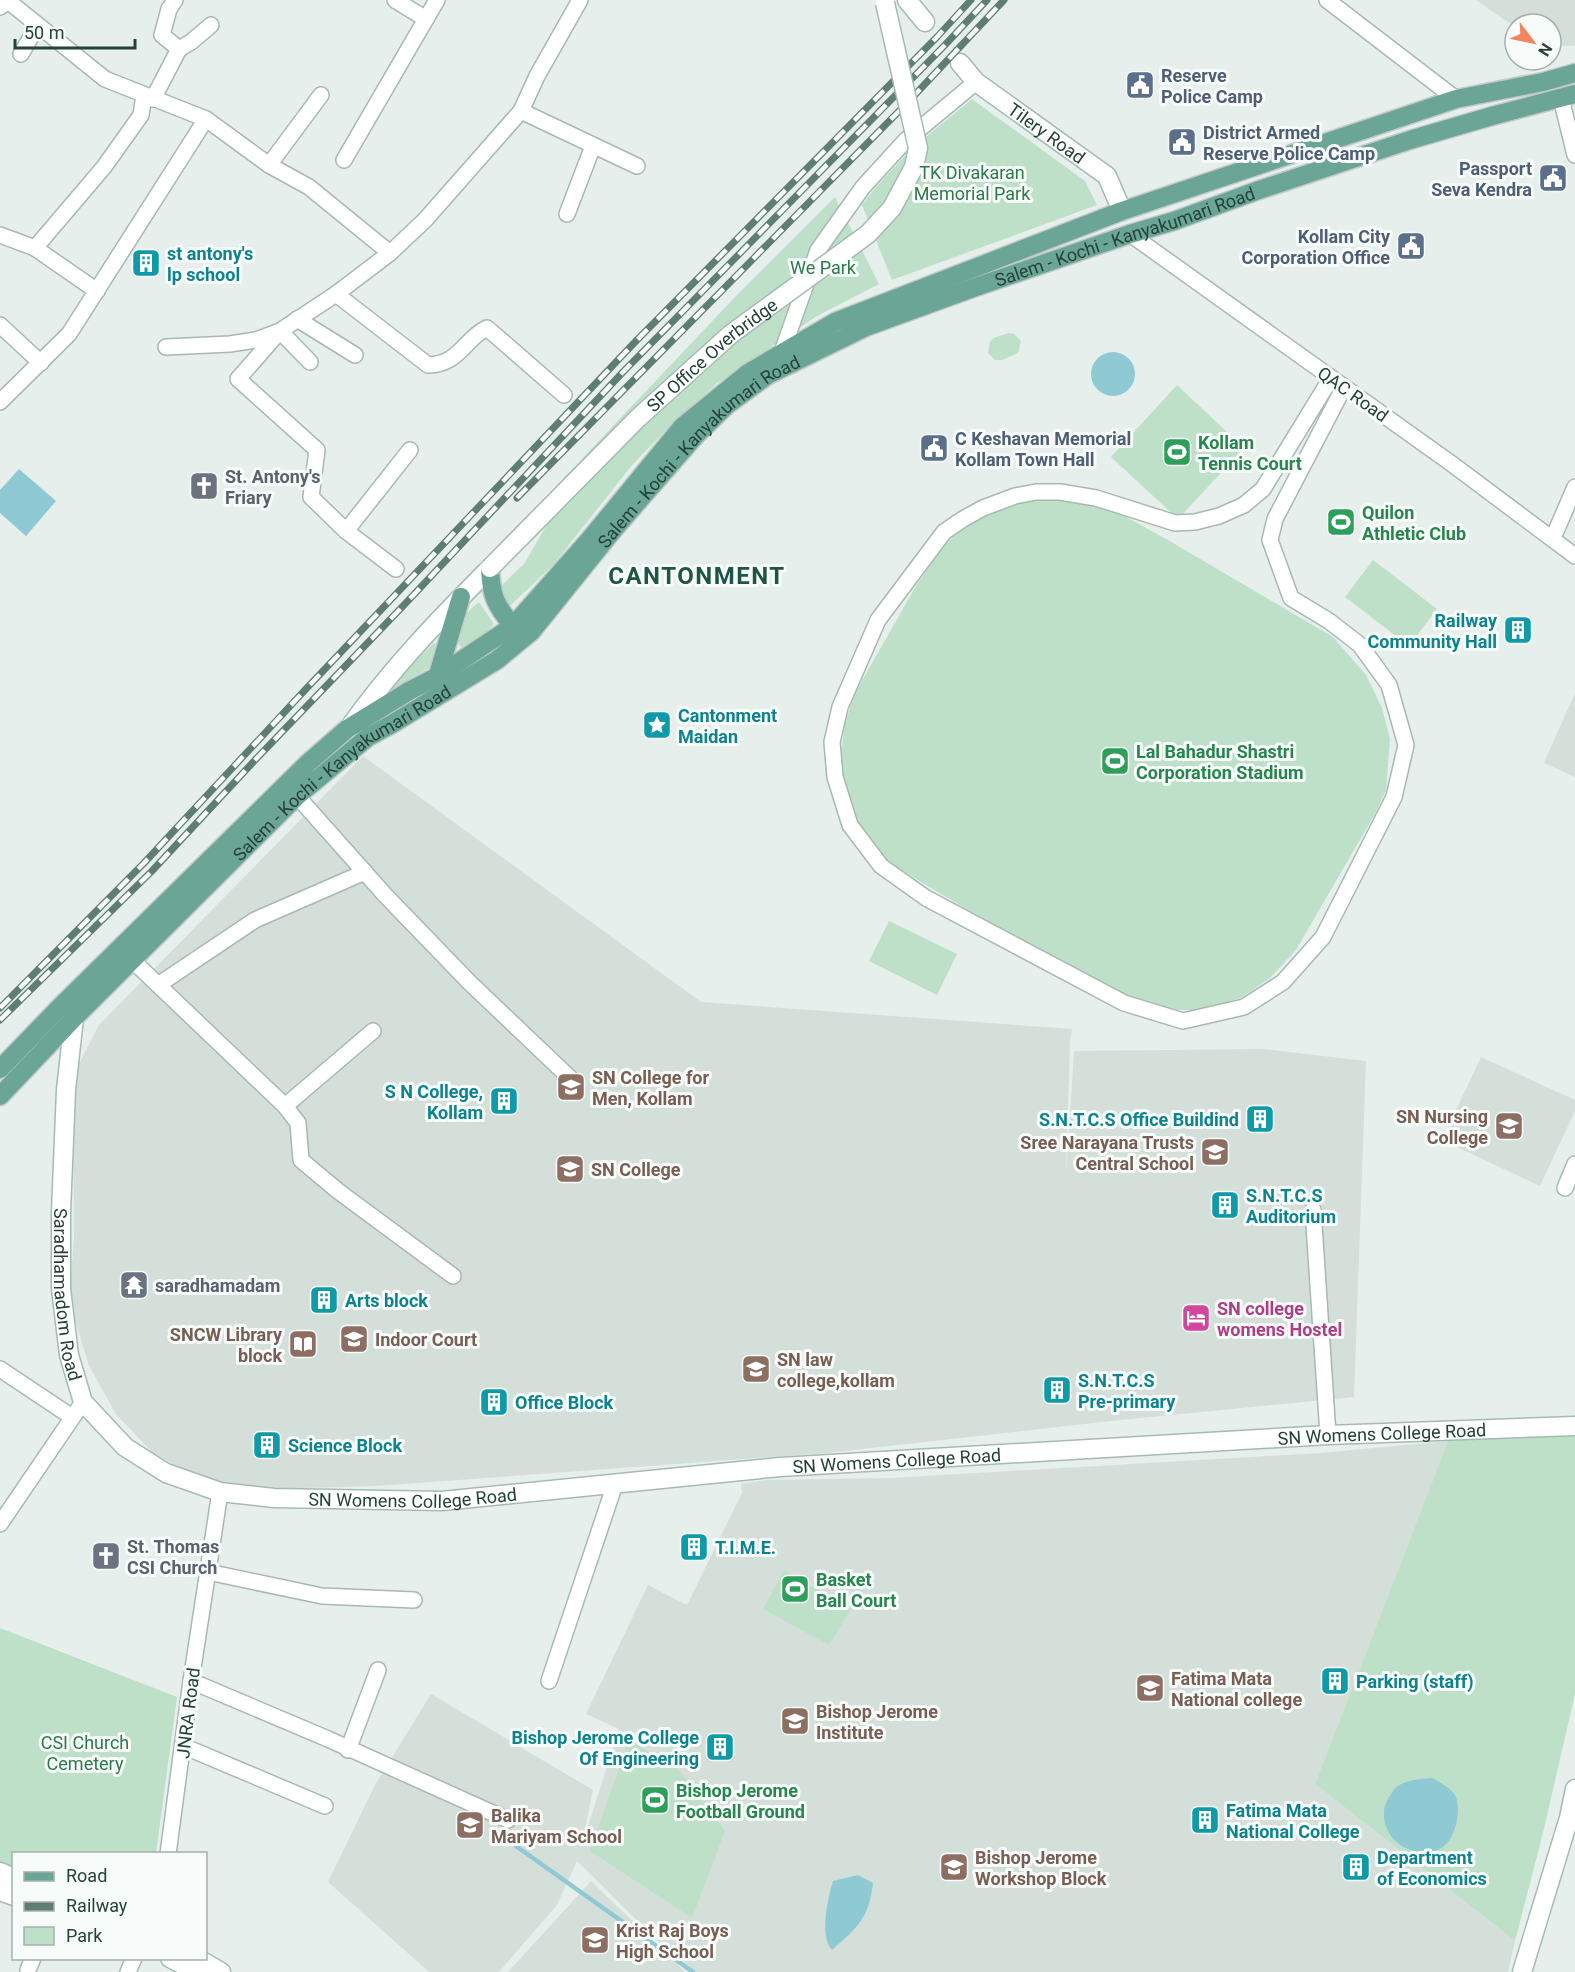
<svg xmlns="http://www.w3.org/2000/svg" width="1575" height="1972" viewBox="0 0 1575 1972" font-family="Roboto,sans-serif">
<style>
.built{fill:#d4dfda}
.green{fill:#bfe0c8}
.water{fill:#8ec9d4}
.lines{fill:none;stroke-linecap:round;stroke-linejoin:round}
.stream{stroke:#8ec9d4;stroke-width:4.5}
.street-casing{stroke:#a8b8b2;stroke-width:18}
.secondary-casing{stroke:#a4bbb3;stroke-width:21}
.primary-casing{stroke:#c2cac8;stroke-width:21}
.street{stroke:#fff;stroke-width:15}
.secondary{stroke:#fff;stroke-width:18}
.primary{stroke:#6aa596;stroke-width:18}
.rail-casing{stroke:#5f7d75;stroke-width:7}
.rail{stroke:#f7fbf9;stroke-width:4.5;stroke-dasharray:14;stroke-linecap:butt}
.secondary-bridge-casing{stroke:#a4bbb3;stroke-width:21;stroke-linecap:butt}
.secondary-bridge{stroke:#fff;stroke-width:18}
.labels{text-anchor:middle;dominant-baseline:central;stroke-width:6;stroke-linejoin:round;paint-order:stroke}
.service-label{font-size:18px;font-weight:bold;fill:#4e5e75;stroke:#f7fbf9;text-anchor:start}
.street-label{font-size:18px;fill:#24423a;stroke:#f7fbf9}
.park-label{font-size:18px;fill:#2d7a4b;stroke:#f7fbf9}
.culture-label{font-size:18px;font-weight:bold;fill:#0d838f;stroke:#f7fbf9;text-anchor:start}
.leisure-label{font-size:18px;font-weight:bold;fill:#27864d;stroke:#f7fbf9;text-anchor:start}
.worship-label{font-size:18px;font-weight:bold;fill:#5b616d;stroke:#f7fbf9;text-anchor:start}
.education-label{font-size:18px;font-weight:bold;fill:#785e54;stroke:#f7fbf9;text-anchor:start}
.hotel-label{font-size:18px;font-weight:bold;fill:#b23c85;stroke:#f7fbf9;text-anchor:start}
.district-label{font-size:24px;font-weight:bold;letter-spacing:1.5px;fill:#1f5548;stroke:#f7fbf9}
</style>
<rect width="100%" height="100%" fill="#e6efeb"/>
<g class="built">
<path d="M1476 0H1575V46L1551 45V24H1515V27Z"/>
<path d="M1575 693V777L1544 763Z"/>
<path d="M363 756 701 1002 1072 1029 1070 1043 1066 1176 1074 1051 1264 1049 1366 1061 1354 1397 1120 1420 827 1453 376 1486 220 1490 152 1452 116 1414 89 1366 69 1300 74 1239 73 1075 99 1025Z"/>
<path d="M1481 1057 1575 1100V1111L1540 1186 1442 1140Z"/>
<path d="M1448 1441 1315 1784 1515 1941 1508 1972H689L577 1861 557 1905 499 1972H429L328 1882 375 1785 431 1694 593 1790 580 1851 619 1729 586 1714 648 1585 687 1605 742 1493 741 1484 766 1480 891 1478 1321 1453Z"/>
<path d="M591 1881 685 1972H508Z"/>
</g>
<g class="green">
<path d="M972 99 1085 181 1097 205 892 280 862 205 877 186 910 150Z"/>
<path d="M835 197 879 284 817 316 716 384 668 428 633 464 553 565 507 609 499 588 524 564 553 514 545 498 734 298Z"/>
<path d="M1009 333 1014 334 1021 341 1018 353 1002 360H995L988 353 990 342 993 338Z"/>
<path d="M1177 385 1244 448 1178 519 1111 457Z"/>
<path d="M1045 496 1069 497 1115 511 1168 540 1333 637 1366 675 1382 708 1390 739 1386 790 1376 812 1296 950 1270 978 1242 997 1204 1010H1162L1124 1003 879 857 858 830 840 773 844 726 855 693 916 586 943 547 974 517 998 507Z"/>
<path d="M1373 560 1437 609 1409 646 1345 597Z"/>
<path d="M479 602 494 624 475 642 465 649 462 648 457 642C460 623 463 614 479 602Z"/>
<path d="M435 642 437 663 386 694 384 689Z"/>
<path d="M889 921 957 954 937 995 869 961Z"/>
<path d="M1575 1431V1694L1543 1833 1515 1941 1315 1784 1448 1441Z"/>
<path d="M784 1570 851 1609 829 1645 763 1609Z"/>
<path d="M0 1628 177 1697 156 1853 14 1854 13 1869 0 1863Z"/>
<path d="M629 1740 678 1769 725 1831 692 1918 590 1851Z"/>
</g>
<g class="water">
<circle cx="1113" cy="374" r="22"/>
<path d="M19 469 56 501 26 536 0 513V490Z"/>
<path d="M1433 1778C1440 1783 1451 1788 1455 1795 1462 1808 1456 1837 1444 1846 1435 1854 1418 1853 1408 1849 1387 1841 1377 1815 1389 1797 1392 1793 1394 1788 1398 1786 1408 1779 1421 1779 1433 1778Z"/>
<path d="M858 1875 873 1883C869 1918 858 1927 832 1950 819 1936 828 1898 833 1881Z"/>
</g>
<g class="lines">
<path class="stream" d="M516 1846 693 1972"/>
<g class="street-casing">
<g id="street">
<path d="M395 0 426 19"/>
<path d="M1327 0 1456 99"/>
<path d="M0 7 8 1 105 79 206 119 269 165 309 187 390 253"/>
<path d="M179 49 191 42 211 25"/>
<path d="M21 54 38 25"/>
<path d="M1561 98 1575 155"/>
<path d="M153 99 179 49 162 35 169 9 175 0"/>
<path d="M521 111 637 166"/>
<path d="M344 160 437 0"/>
<path d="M269 165 321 95"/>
<path d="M567 214 593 146"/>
<path d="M1130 234 1452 464 1575 556"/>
<path d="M0 235 35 248 97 291"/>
<path d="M35 248 104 167 141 115 144 95"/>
<path d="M336 294 428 365C459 365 465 338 487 328L564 395"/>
<path d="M297 319 355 355"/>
<path d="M0 325 41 363"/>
<path d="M166 347 230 344 256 340 280 331 336 294 390 253 425 220 521 111 537 76 580 0"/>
<path d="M782 352 818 250 863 187 905 141 976 82"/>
<path d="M310 362 280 331 238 379 317 450 311 497 346 531 396 569"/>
<path d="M1331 378 1263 489 1244 505 1219 516 1195 522 1175 523 1096 498 1060 492H1036L1015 496 983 508 963 519 944 532 878 620 840 707 832 742 835 777 850 825 881 866 926 898 1124 1003 1183 1021 1244 1007 1283 982 1323 937 1394 797 1406 745 1389 685 1360 645 1329 621 1291 598 1270 540 1275 519 1344 387"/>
<path d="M0 402 69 334 206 119"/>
<path d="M346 531 410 450"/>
<path d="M1553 538 1575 487"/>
<path d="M297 796 385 895 469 982 572 1080"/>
<path d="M132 960 285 1106 298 1123 301 1160 338 1191 453 1276"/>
<path d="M158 985 255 920 365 872"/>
<path d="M285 1106 373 1031"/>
<path d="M1565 1188 1575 1164"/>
<path d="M1313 1210 1328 1435"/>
<path d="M0 1369 72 1417"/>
<path d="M0 1524 83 1402"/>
<path d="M208 1572 322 1596 414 1600"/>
<path d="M191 1681 328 1739 508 1820"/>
<path d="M549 1681 615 1484"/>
<path d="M183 1746 325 1806"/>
<path d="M348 1750 378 1670"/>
<path d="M168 1854 191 1681 220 1492"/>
<path d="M28 1970 33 1958"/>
<path d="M128 1972 134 1958"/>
</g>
</g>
<g class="secondary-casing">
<g id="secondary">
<path d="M907 0 925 22"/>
<path id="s1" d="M960 63 976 82 1107 176 1122 211"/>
<path d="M349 728C390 670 440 618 490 568"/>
<path id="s2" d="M67 1013 74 1018 66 1090 61 1212V1289L69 1355 83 1402 125 1447 166 1473 220 1492 274 1498 442 1501 780 1467 1328 1435 1575 1426"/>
<path d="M0 1872 14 1878"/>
<path d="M0 1891 14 1896"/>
<path d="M170 1958 197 1972"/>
<path d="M197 1958 221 1972"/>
<path d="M1522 1972 1569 1818 1575 1789"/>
</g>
</g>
<g class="primary-casing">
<g id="primary">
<path d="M490 568C491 595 495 605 513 626"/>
<path d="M437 678 461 597"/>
<path d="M0 1069 59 1008 308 763 347 729 409 691 438 676 513 626 590 539 682 427 748 373 835 322 1122 211 1456 99 1543 82 1575 73"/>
<path id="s3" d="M0 1096 74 1018 297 796 368 737 392 724 497 660 531 632 614 529 696 435 727 405 768 375 866 327 973 288 1130 234 1174 221 1259 190 1413 139 1492 116 1575 94"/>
</g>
</g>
<use href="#street" class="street"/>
<use href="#secondary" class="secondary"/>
<use href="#primary" class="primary"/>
<g class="rail-casing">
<g id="rail">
<path d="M517 498 909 101 1004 0"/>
<path d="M0 1008 144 863 305 690 635 342 937 37 971 0"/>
<path d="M0 1020 152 871 256 759 404 605 623 372 945 45 987 0"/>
</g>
</g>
<use href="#rail" class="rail"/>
<g class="secondary-bridge-casing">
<g id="secondary-bridge">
<path id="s4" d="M490 568 638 418 731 334 868 234 892 208 914 167 918 148 885 3"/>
</g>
</g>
<use href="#secondary-bridge" class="secondary-bridge"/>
</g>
<defs>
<g id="civic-square" transform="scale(1.5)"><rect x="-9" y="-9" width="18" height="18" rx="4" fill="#5c6f8a" stroke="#f7fbf9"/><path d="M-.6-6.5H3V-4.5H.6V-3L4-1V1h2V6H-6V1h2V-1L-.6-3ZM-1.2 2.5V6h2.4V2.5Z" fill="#fff"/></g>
<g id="building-square" transform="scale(1.5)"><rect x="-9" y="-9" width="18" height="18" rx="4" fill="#0f9aa8" stroke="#f7fbf9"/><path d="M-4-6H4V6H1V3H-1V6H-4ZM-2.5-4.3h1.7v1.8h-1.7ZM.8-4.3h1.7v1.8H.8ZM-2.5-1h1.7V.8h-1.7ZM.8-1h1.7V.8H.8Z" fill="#fff"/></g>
<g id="stadium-square" transform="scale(1.5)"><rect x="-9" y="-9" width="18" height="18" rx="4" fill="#2e9e5b" stroke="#f7fbf9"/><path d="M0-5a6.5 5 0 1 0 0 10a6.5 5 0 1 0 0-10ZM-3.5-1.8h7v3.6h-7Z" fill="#fff"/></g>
<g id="church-square" transform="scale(1.5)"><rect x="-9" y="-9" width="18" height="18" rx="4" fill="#6b7280" stroke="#f7fbf9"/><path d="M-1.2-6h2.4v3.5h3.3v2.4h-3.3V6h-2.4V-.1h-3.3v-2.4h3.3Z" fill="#fff"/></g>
<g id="sight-square" transform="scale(1.5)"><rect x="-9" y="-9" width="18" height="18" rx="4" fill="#0f9aa8" stroke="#f7fbf9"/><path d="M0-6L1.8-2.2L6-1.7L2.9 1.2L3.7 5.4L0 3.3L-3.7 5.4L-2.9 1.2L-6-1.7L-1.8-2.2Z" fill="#fff"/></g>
<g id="university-square" transform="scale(1.5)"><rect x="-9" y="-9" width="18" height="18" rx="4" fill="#8d6e63" stroke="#f7fbf9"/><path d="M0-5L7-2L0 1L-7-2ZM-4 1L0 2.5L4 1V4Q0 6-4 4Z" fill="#fff"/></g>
<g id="school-square" transform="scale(1.5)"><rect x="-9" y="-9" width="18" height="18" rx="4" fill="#8d6e63" stroke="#f7fbf9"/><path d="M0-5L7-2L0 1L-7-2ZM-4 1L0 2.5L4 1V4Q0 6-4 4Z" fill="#fff"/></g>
<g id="temple-square" transform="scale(1.5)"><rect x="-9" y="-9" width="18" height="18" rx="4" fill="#6b7280" stroke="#f7fbf9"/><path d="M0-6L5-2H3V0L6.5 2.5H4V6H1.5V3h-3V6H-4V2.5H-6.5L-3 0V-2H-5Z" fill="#fff"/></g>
<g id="hotel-square" transform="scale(1.5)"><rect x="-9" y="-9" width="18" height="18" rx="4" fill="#d1479c" stroke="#f7fbf9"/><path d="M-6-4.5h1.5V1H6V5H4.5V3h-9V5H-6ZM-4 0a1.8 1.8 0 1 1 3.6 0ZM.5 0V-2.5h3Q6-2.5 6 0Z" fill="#fff"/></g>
<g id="library-square" transform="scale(1.5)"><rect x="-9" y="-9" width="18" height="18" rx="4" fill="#8d6e63" stroke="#f7fbf9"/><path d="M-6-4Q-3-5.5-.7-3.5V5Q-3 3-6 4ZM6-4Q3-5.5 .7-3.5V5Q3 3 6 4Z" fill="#fff"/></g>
</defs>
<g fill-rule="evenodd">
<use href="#civic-square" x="1140" y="85"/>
<use href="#civic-square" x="1182" y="142"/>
<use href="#civic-square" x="1553" y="178"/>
<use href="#civic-square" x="1411" y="246"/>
<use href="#building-square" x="146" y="263"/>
<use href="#civic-square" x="934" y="448"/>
<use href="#stadium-square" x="1177" y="452"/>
<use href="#church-square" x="204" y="486"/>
<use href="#stadium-square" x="1341" y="522"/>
<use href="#building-square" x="1518" y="630"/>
<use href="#sight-square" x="657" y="725"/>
<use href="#stadium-square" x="1115" y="761"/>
<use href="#university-square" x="571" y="1087"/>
<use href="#building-square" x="504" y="1101"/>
<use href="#building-square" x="1260" y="1119"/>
<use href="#university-square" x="1509" y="1126"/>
<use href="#school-square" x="1215" y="1152"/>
<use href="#university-square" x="570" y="1169"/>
<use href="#building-square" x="1225" y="1205"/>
<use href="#temple-square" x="134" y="1285"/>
<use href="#building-square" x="324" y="1300"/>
<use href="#hotel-square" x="1196" y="1318"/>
<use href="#university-square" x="354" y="1339"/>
<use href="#library-square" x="303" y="1344"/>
<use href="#university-square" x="756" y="1369"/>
<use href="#building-square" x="1057" y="1390"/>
<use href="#building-square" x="494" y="1402"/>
<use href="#building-square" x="267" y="1445"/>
<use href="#building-square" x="694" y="1547"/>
<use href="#church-square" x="106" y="1556"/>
<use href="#stadium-square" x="795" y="1589"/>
<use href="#building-square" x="1335" y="1681"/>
<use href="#university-square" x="1150" y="1688"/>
<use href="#university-square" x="795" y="1721"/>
<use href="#building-square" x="720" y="1747"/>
<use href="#stadium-square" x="655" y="1800"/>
<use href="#building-square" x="1205" y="1820"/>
<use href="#school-square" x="470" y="1825"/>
<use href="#school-square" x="954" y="1867"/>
<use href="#building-square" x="1356" y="1867"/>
<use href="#school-square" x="595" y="1940"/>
</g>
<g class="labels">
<g class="service-label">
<text x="1161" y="75">Reserve<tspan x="1161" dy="21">Police Camp</tspan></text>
<text x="1203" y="132">District Armed<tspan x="1203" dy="21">Reserve Police Camp</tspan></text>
<text x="1532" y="168" text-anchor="end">Passport<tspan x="1532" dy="21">Seva Kendra</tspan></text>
<text x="1390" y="236" text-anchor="end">Kollam City<tspan x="1390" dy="21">Corporation Office</tspan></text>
<text x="955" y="438">C Keshavan Memorial<tspan x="955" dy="21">Kollam Town Hall</tspan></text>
</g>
<g class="street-label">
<text stroke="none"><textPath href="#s1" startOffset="112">Tilery Road</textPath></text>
<text stroke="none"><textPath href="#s3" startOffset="1443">Salem - Kochi - Kanyakumari Road</textPath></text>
<text stroke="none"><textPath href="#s4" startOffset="308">SP Office Overbridge</textPath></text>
<text transform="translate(1353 394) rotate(35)">QAC Road</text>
<text stroke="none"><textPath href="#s3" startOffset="957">Salem - Kochi - Kanyakumari Road</textPath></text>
<text stroke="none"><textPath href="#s3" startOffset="472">Salem - Kochi - Kanyakumari Road</textPath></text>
<text stroke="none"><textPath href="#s2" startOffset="286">Saradhamadom Road</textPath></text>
<text stroke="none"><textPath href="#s2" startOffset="1728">SN Womens College Road</textPath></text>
<text stroke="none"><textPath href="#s2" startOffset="1242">SN Womens College Road</textPath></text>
<text stroke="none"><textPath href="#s2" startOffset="756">SN Womens College Road</textPath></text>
<text transform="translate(188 1713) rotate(-83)">JNRA Road</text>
</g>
<g class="park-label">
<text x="972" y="172">TK Divakaran<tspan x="972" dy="21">Memorial Park</tspan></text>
<text x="823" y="267">We Park</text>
<text x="85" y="1742">CSI Church<tspan x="85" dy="21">Cemetery</tspan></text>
</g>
<g class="culture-label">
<text x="167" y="253">st antony's<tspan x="167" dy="21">lp school</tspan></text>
<text x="1497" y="620" text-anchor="end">Railway<tspan x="1497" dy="21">Community Hall</tspan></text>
<text x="678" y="715">Cantonment<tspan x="678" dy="21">Maidan</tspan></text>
<text x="483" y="1091" text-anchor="end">S N College,<tspan x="483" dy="21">Kollam</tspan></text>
<text x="1239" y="1119" text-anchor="end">S.N.T.C.S Office Buildind</text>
<text x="1246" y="1195">S.N.T.C.S<tspan x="1246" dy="21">Auditorium</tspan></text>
<text x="345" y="1300">Arts block</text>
<text x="1078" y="1380">S.N.T.C.S<tspan x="1078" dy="21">Pre-primary</tspan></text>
<text x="515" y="1402">Office Block</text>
<text x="288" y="1445">Science Block</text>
<text x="715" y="1547">T.I.M.E.</text>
<text x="1356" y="1681">Parking (staff)</text>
<text x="699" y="1737" text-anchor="end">Bishop Jerome College<tspan x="699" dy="21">Of Engineering</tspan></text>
<text x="1226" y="1810">Fatima Mata<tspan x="1226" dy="21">National College</tspan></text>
<text x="1377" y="1857">Department<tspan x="1377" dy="21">of Economics</tspan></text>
</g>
<g class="leisure-label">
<text x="1198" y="442">Kollam<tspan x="1198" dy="21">Tennis Court</tspan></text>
<text x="1362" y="512">Quilon<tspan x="1362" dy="21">Athletic Club</tspan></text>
<text x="1136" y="751">Lal Bahadur Shastri<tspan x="1136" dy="21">Corporation Stadium</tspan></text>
<text x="816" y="1579">Basket<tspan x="816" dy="21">Ball Court</tspan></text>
<text x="676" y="1790">Bishop Jerome<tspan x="676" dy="21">Football Ground</tspan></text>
</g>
<g class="worship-label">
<text x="225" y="476">St. Antony's<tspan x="225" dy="21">Friary</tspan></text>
<text x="155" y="1285">saradhamadam</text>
<text x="127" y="1546">St. Thomas<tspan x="127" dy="21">CSI Church</tspan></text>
</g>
<g class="education-label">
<text x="592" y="1077">SN College for<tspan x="592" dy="21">Men, Kollam</tspan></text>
<text x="1488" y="1116" text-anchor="end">SN Nursing<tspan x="1488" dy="21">College</tspan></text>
<text x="1194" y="1142" text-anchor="end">Sree Narayana Trusts<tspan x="1194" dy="21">Central School</tspan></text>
<text x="591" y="1169">SN College</text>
<text x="282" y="1334" text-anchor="end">SNCW Library<tspan x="282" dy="21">block</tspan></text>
<text x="375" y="1339">Indoor Court</text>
<text x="777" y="1359">SN law<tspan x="777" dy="21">college,kollam</tspan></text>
<text x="1171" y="1678">Fatima Mata<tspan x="1171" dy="21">National college</tspan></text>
<text x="816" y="1711">Bishop Jerome<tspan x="816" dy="21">Institute</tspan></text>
<text x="491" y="1815">Balika<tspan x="491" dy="21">Mariyam School</tspan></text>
<text x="975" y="1857">Bishop Jerome<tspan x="975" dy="21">Workshop Block</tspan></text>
<text x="616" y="1930">Krist Raj Boys<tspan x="616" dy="21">High School</tspan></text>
</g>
<g class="hotel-label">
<text x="1217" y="1308">SN college<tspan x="1217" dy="21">womens Hostel</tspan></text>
</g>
<g class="district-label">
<text x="697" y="576">CANTONMENT</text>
</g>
</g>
<rect x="12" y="1852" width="195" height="108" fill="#f7fbf9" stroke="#a3b1ad" stroke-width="1.5"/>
<rect x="24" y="1872" width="30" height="9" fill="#6aa596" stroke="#a3b1ad" stroke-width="1.5"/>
<text x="66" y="1882" font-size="18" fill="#24423a">Road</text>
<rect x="24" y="1902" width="30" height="9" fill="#5f7d75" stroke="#a3b1ad" stroke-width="1.5"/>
<text x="66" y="1912" font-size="18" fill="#24423a">Railway</text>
<rect x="24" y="1927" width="30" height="18" fill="#bfe0c8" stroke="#a3b1ad" stroke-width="1.5"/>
<text x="66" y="1942" font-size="18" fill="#24423a">Park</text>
<g transform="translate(1533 42) rotate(122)"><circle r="28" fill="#f7fbf9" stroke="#a3b1ad" stroke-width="1.5"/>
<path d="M0-4.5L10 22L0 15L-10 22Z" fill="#f4845f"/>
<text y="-9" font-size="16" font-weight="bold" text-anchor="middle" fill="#24423a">N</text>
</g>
<path d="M15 39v9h120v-9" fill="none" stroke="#24423a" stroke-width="3"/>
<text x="24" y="39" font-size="18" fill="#24423a" stroke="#f7fbf9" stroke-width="4.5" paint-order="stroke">50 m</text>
</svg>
